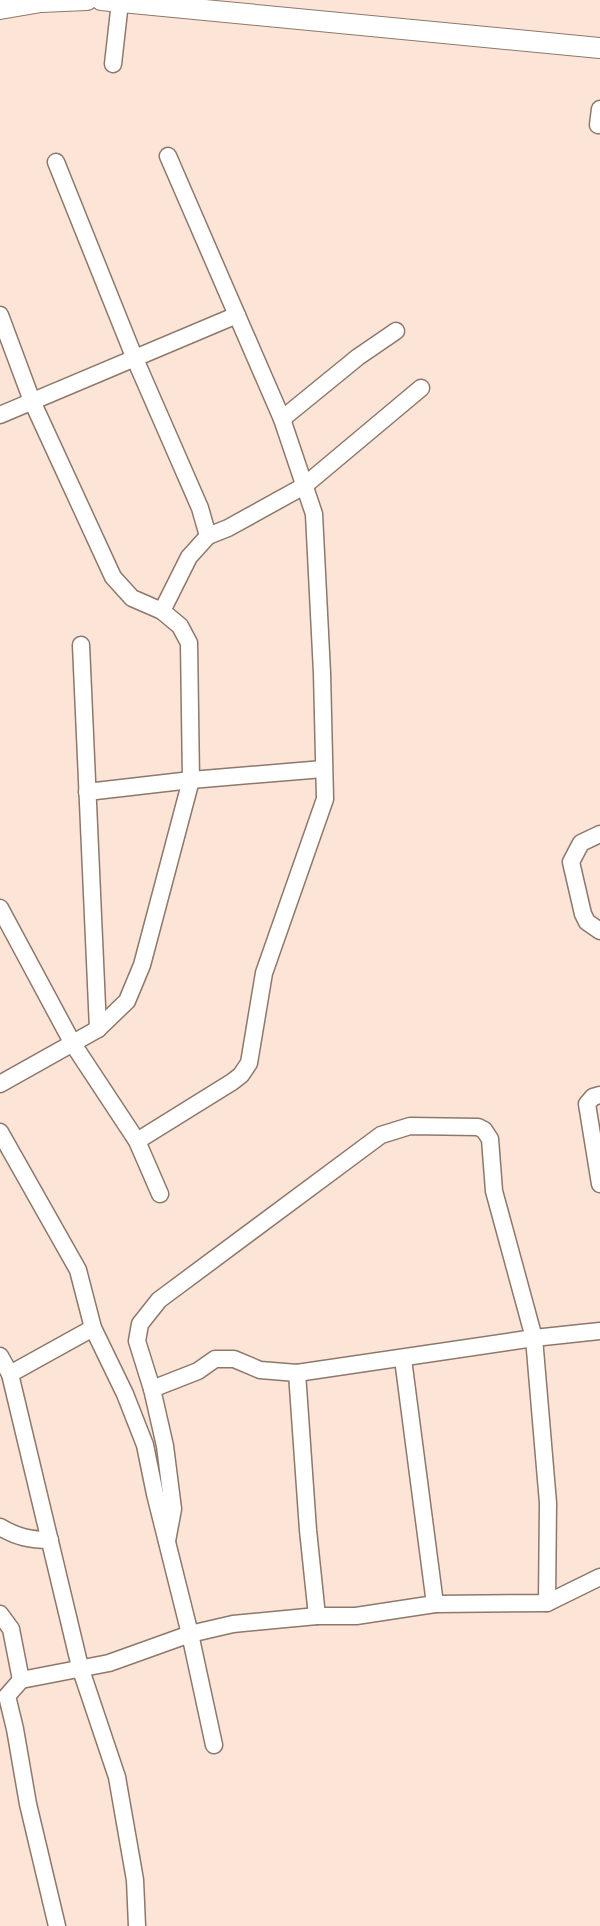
<svg xmlns="http://www.w3.org/2000/svg" width="600" height="1926" viewBox="0 0 600 1926" font-family="'Fira Sans',sans-serif">
<style>
.lines{fill:none;stroke-linecap:round;stroke-linejoin:round}
.minor-casing{stroke:#8d786b;stroke-width:19}
.tertiary-casing{stroke:#8d786b;stroke-width:22}
.minor{stroke:#fff;stroke-width:16}
.tertiary{stroke:#fff;stroke-width:20}
</style>
<rect width="100%" height="100%" fill="#fce5d6"/>
<g class="lines">
<g class="minor-casing">
<g id="minor">
<path d="M113 64 120 2"/>
<path d="M598 125 600 109"/>
<path d="M56 162 135 359 200 508 208 536 228 528 304 486 421 388"/>
<path d="M0 315 32 401 113 577 132 598 162 611 180 626 189 643 191 780 142 965 127 1001 98 1029 0 1084"/>
<path d="M0 415 237 315"/>
<path d="M282 419 358 357 396 331"/>
<path d="M162 611 189 557 208 536"/>
<path d="M81 645 98 1029"/>
<path d="M87 792 191 780 323 769"/>
<path d="M600 834 581 843 571 862 583 914 587 922 600 931"/>
<path d="M0 908 73 1044 137 1141 160 1194"/>
<path d="M600 1095 593 1097 587 1104 600 1184"/>
<path d="M0 1132 78 1270 93 1328 125 1394 145 1445 155 1494 190 1634 214 1745"/>
<path d="M137 1141 232 1082 241 1075 249 1063 264 973 325 799 322 673 314 514 282 419 168 156"/>
<path d="M0 1356 10 1374 80 1667 117 1777 135 1880 137 1926"/>
<path d="M403 1359 435 1604"/>
<path d="M297 1373 308 1530 317 1616"/>
<path d="M10 1374 93 1328"/>
<path d="M152 1389 198 1371 215 1359H234L260 1370 297 1373 534 1338 600 1331"/>
<path d="M0 1527C17 1537 30 1540 50 1540"/>
<path d="M167 1541 173 1509 165 1446 152 1389 137 1341 140 1324 159 1300 381 1135 410 1126 478 1127 484 1130 490 1139 494 1191 534 1338 548 1503 547 1603"/>
<path d="M0 1614 11 1629 21 1680 7 1696 15 1729 28 1804 57 1926"/>
<path d="M21 1680 109 1663 190 1634 233 1624 317 1616H356L435 1604 547 1603 600 1577"/>
</g>
</g>
<g class="tertiary-casing">
<g id="tertiary">
<path d="M101 0 600 48"/>
<path d="M0 9 41 2 87 0"/>
</g>
</g>
<use href="#minor" class="minor"/>
<use href="#tertiary" class="tertiary"/>
</g>
</svg>
